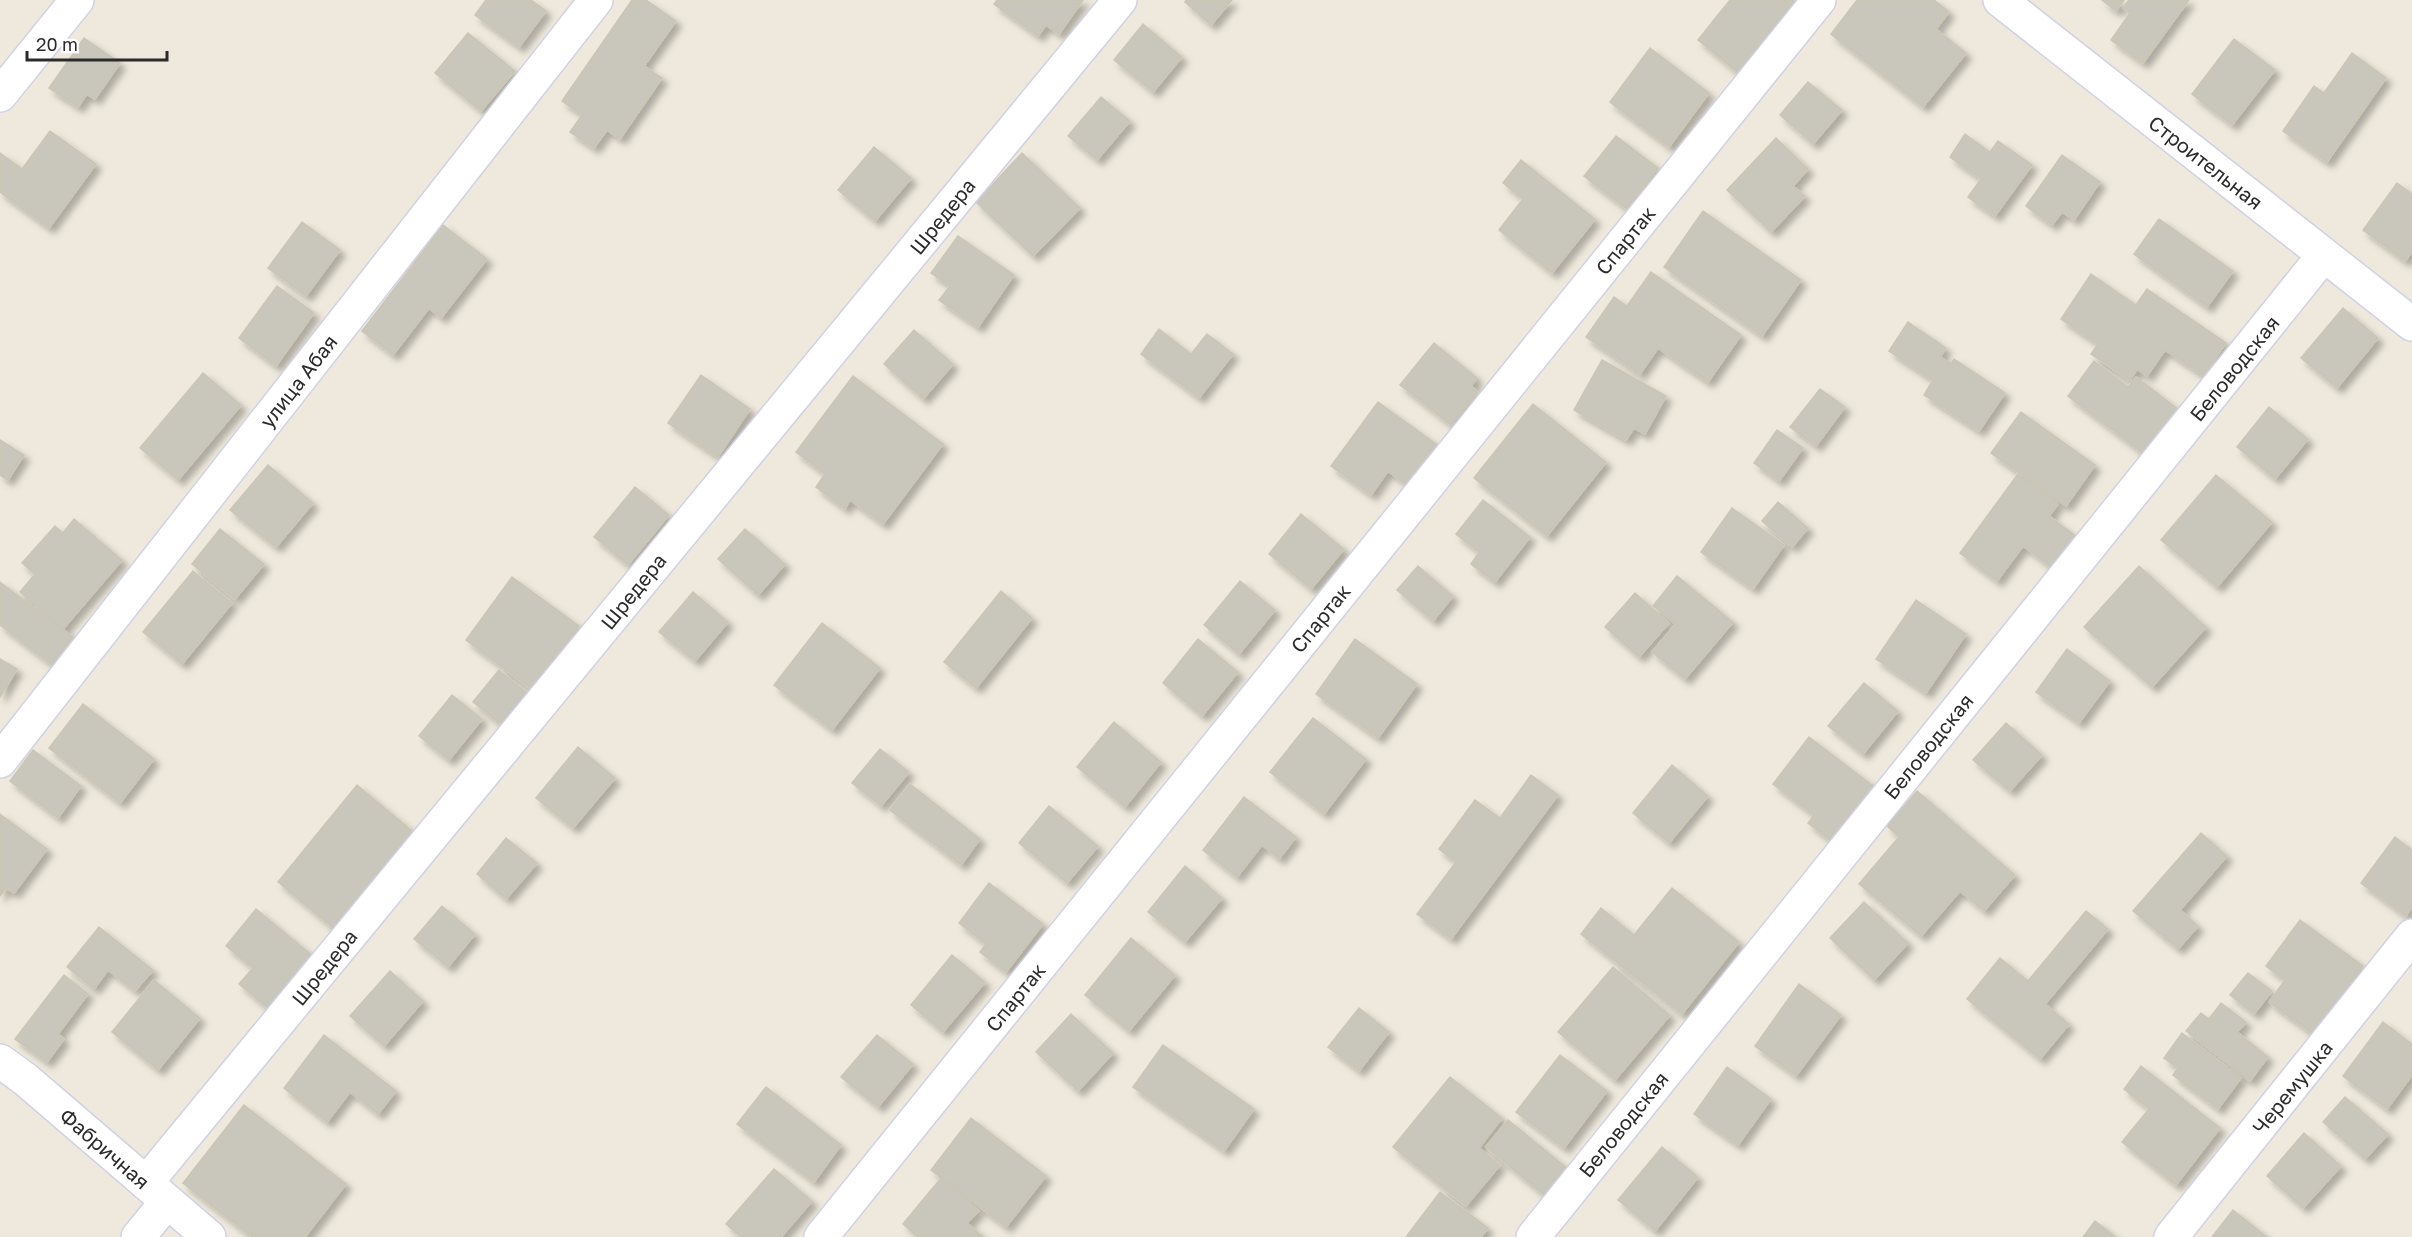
<svg xmlns="http://www.w3.org/2000/svg" width="2412" height="1237" viewBox="0 0 2412 1237" font-family="'Golos Text',sans-serif">
<style>
.building{fill:#c9c6bb;stroke:#cac6b5;stroke-width:1.5;filter:url(#shadow)}
.lines{fill:none;stroke-linecap:round;stroke-linejoin:round}
.street-casing{stroke:#d1d1e5;stroke-width:36}
.street{stroke:#fff;stroke-width:33}
.labels{text-anchor:middle;dominant-baseline:central;stroke-width:6;stroke-linejoin:round;paint-order:stroke}
.street-label{font-size:20px;fill:#2b2b2b;stroke:#fff}
</style>
<defs>
<filter id="shadow"><feDropShadow dx="5.5" dy="5.5" stdDeviation="3" flood-color="#0004"/></filter>
</defs>
<rect width="100%" height="100%" fill="#eee9dc"/>
<g class="building">
<path d="M486 0H531L546 11 519 47 475 15Z"/>
<path d="M632 0H646L676 21 644 66 662 78 620 139 607 130 594 148 570 132 582 115 562 101Z"/>
<path d="M997 0H1083L1059 34 1046 25 1038 36 994 4Z"/>
<path d="M1186 0H1232L1211 25 1185 2Z"/>
<path d="M1730 0H1793L1800 5 1742 76 1698 40Z"/>
<path d="M1857 0H1934L1949 12 1936 29 1966 53 1923 107 1831 34Z"/>
<path d="M2102 0H2124L2116 11Z"/>
<path d="M2129 0H2189L2143 63 2111 40 2130 13 2123 8Z"/>
<path d="M1143 24 1182 57 1153 92 1114 60Z"/>
<path d="M468 33 515 71 481 111 435 73Z"/>
<path d="M84 38 120 63 95 99 87 94 78 107 49 88Z"/>
<path d="M2234 39 2275 70 2232 125 2192 94Z"/>
<path d="M1650 48 1709 93 1669 147 1610 102Z"/>
<path d="M2352 53 2386 78 2327 162 2283 131 2314 86 2324 93Z"/>
<path d="M1808 82 1842 110 1813 144 1780 115Z"/>
<path d="M1101 97 1130 121 1097 160 1068 136Z"/>
<path d="M50 131 96 164 49 228 0 192V153L22 169Z"/>
<path d="M1965 134 1990 152 1998 141 2032 165 1995 216 1968 197 1981 179 1950 157Z"/>
<path d="M1616 136 1658 168 1627 209 1584 176Z"/>
<path d="M1776 138 1808 169 1793 186 1805 196 1771 232 1727 190Z"/>
<path d="M874 147 911 178 875 221 838 190Z"/>
<path d="M1022 153 1080 208 1033 256 976 202Z"/>
<path d="M2062 155 2100 182 2074 220 2062 212 2052 225 2026 206Z"/>
<path d="M1521 160 1595 219 1552 273 1499 230 1523 199 1503 183Z"/>
<path d="M2397 183 2412 194V252L2405 261 2363 230Z"/>
<path d="M1703 211 1801 280 1762 336 1664 267Z"/>
<path d="M2159 219 2233 271 2207 307 2134 254Z"/>
<path d="M302 222 340 250 306 296 268 268Z"/>
<path d="M443 225 487 259 441 318 429 308 393 355 362 331Z"/>
<path d="M958 236 1014 275 978 327 939 300 950 286 931 273Z"/>
<path d="M1651 272 1741 335 1708 382 1658 348 1640 374 1586 337 1614 297 1627 306Z"/>
<path d="M2091 274 2136 305 2147 289 2226 343 2204 376 2165 350 2147 376 2137 369 2130 380 2091 354 2098 344 2061 319Z"/>
<path d="M277 286 314 313 276 366 239 338Z"/>
<path d="M2343 308 2378 338 2337 388 2301 358Z"/>
<path d="M1908 322 1946 348 1940 357 1951 364 1954 359 2005 393 1979 431 1924 395 1933 380 1889 351Z"/>
<path d="M1159 329 1191 354 1207 334 1233 354 1199 398 1141 354Z"/>
<path d="M914 330 953 364 923 399 884 364Z"/>
<path d="M1434 343 1477 378 1471 386 1478 392 1451 425 1400 385Z"/>
<path d="M1602 360 1666 396 1645 434 1634 428 1626 440 1574 410Z"/>
<path d="M2094 361 2128 387 2136 377 2179 410 2144 454 2068 396Z"/>
<path d="M203 373 241 405 178 480 140 448Z"/>
<path d="M701 375 750 409 718 457 668 423Z"/>
<path d="M853 376 943 444 883 524 850 500 845 509 816 487 825 474 796 452Z"/>
<path d="M1820 389 1845 407 1816 446 1790 427Z"/>
<path d="M1378 402 1447 452 1417 493 1388 471 1371 495 1331 466Z"/>
<path d="M1533 404 1606 462 1547 536 1474 478Z"/>
<path d="M2269 407 2308 439 2275 479 2237 447Z"/>
<path d="M2021 412 2095 465 2066 506 1991 453Z"/>
<path d="M1777 430 1803 448 1779 481 1754 463Z"/>
<path d="M0 440 24 455 8 480 0 475Z"/>
<path d="M268 465 313 503 276 547 230 510Z"/>
<path d="M2018 474 2058 504 2049 516 2081 540 2057 571 2023 546 1997 581 1960 553Z"/>
<path d="M2216 475 2272 522 2217 587 2161 540Z"/>
<path d="M635 487 669 515 628 565 594 537Z"/>
<path d="M1483 500 1530 537 1495 582 1471 564 1479 552 1456 534Z"/>
<path d="M1778 502 1808 528 1792 547 1762 521Z"/>
<path d="M1732 508 1784 545 1753 589 1701 552Z"/>
<path d="M1301 514 1344 549 1311 589 1269 554Z"/>
<path d="M74 519 122 560 63 629 20 592 35 574 22 563 55 526 63 533Z"/>
<path d="M220 529 264 564 235 599 192 564Z"/>
<path d="M745 529 785 564 758 595 718 559Z"/>
<path d="M1418 566 1453 596 1433 621 1397 590Z"/>
<path d="M2139 566 2206 627 2152 687 2084 627Z"/>
<path d="M193 571 232 603 182 664 143 632Z"/>
<path d="M1677 576 1733 622 1685 679 1652 652 1676 624 1653 606Z"/>
<path d="M512 577 579 626 533 690 466 640Z"/>
<path d="M1240 581 1275 610 1239 654 1204 625Z"/>
<path d="M0 582 73 637 52 665 0 625Z"/>
<path d="M1001 591 1032 618 976 688 944 662Z"/>
<path d="M693 592 728 622 695 661 659 632Z"/>
<path d="M1635 593 1669 623 1639 657 1605 627Z"/>
<path d="M1916 600 1966 634 1926 693 1876 659Z"/>
<path d="M822 623 880 668 832 730 774 685Z"/>
<path d="M1198 639 1238 672 1202 716 1163 683Z"/>
<path d="M1355 639 1417 684 1378 738 1316 694Z"/>
<path d="M2067 649 2110 681 2079 723 2036 692Z"/>
<path d="M0 659 17 669 0 697Z"/>
<path d="M499 670 538 702 513 734 473 702Z"/>
<path d="M1864 683 1898 711 1863 754 1828 726Z"/>
<path d="M452 695 482 719 449 760 419 736Z"/>
<path d="M83 704 154 759 120 803 49 748Z"/>
<path d="M1313 718 1366 759 1324 814 1270 772Z"/>
<path d="M1114 722 1161 762 1125 807 1077 767Z"/>
<path d="M2006 723 2042 755 2010 791 1973 760Z"/>
<path d="M1809 737 1877 789 1835 844 1808 823 1814 815 1773 784Z"/>
<path d="M578 747 615 778 573 828 536 798Z"/>
<path d="M880 749 909 772 881 806 852 783Z"/>
<path d="M33 750 81 786 58 818 10 781Z"/>
<path d="M1672 765 1708 796 1669 843 1633 813Z"/>
<path d="M1531 775 1558 795 1451 939 1417 914 1456 862 1439 849 1475 800 1500 818Z"/>
<path d="M910 784 980 839 961 865 890 810Z"/>
<path d="M357 785 417 835 338 932 278 882Z"/>
<path d="M1917 791 2015 875 1984 911 1960 891 1921 936 1859 884 1899 837 1887 826Z"/>
<path d="M1244 797 1296 837 1279 859 1262 845 1237 877 1203 850Z"/>
<path d="M1049 806 1098 846 1067 883 1019 843Z"/>
<path d="M0 814 47 849 14 893 6 888 0 896Z"/>
<path d="M2201 833 2227 856 2180 910 2198 926 2178 949 2133 911Z"/>
<path d="M2395 837 2412 850V907L2406 916 2361 883Z"/>
<path d="M506 838 537 863 506 899 477 874Z"/>
<path d="M1185 866 1222 898 1185 942 1148 912Z"/>
<path d="M989 883 1043 924 1006 972 980 952 986 944 959 923Z"/>
<path d="M1672 888 1739 942 1682 1014 1581 934 1601 908 1634 935Z"/>
<path d="M1864 902 1908 943 1874 980 1830 938Z"/>
<path d="M442 906 475 934 448 967 414 939Z"/>
<path d="M256 909 319 961 275 1014 239 984 253 968 226 946Z"/>
<path d="M2086 911 2108 929 2045 1004 2069 1024 2040 1059 1967 999 2000 958 2028 981Z"/>
<path d="M2300 920 2363 966 2314 1035 2269 1002 2285 980 2266 966Z"/>
<path d="M99 927 153 970 135 991 108 970 94 989 67 967Z"/>
<path d="M1131 938 1175 975 1129 1031 1085 995Z"/>
<path d="M952 955 985 982 943 1032 911 1005Z"/>
<path d="M1613 967 1670 1015 1615 1080 1558 1032Z"/>
<path d="M390 971 423 1001 384 1046 350 1016Z"/>
<path d="M2248 973 2272 991 2254 1014 2230 995Z"/>
<path d="M64 975 88 994 58 1034 64 1039 47 1062 15 1039Z"/>
<path d="M154 980 200 1018 158 1070 112 1032Z"/>
<path d="M1799 984 1841 1015 1796 1076 1755 1046Z"/>
<path d="M2221 1003 2246 1022 2237 1032 2268 1057 2250 1081 2186 1031 2201 1013 2209 1019Z"/>
<path d="M1359 1008 1389 1032 1359 1071 1328 1047Z"/>
<path d="M1071 1014 1113 1053 1078 1091 1036 1052Z"/>
<path d="M2383 1022 2412 1044V1075L2387 1109 2343 1076Z"/>
<path d="M2182 1033 2241 1078 2218 1109 2173 1075 2178 1068 2164 1058Z"/>
<path d="M324 1035 396 1091 378 1114 350 1092 327 1122 284 1088Z"/>
<path d="M877 1035 913 1064 878 1107 841 1077Z"/>
<path d="M1163 1045 1254 1109 1224 1151 1133 1087Z"/>
<path d="M1560 1055 1607 1091 1564 1148 1516 1112Z"/>
<path d="M2141 1066 2220 1128 2176 1185 2122 1142 2149 1109 2124 1089Z"/>
<path d="M1727 1067 1771 1099 1738 1145 1694 1114Z"/>
<path d="M1450 1077 1502 1118 1479 1148 1500 1165 1466 1206 1393 1147Z"/>
<path d="M766 1087 841 1145 814 1182 737 1124Z"/>
<path d="M2345 1097 2388 1134 2365 1159 2323 1122Z"/>
<path d="M244 1105 346 1184 305 1237H252L183 1183Z"/>
<path d="M971 1118 1046 1176 1006 1227 931 1170Z"/>
<path d="M1508 1120 1573 1173 1550 1200 1486 1147Z"/>
<path d="M2304 1133 2341 1166 2303 1208 2267 1176Z"/>
<path d="M1662 1147 1698 1177 1655 1231 1618 1200Z"/>
<path d="M774 1169 812 1201 781 1237H741L726 1224Z"/>
<path d="M941 1178 979 1211 967 1223 983 1237H918L903 1224Z"/>
<path d="M1440 1192 1488 1228 1481 1237H1406Z"/>
<path d="M2233 1210 2267 1237H2212Z"/>
<path d="M2095 1221 2116 1237H2083Z"/>
</g>
<g class="lines">
<g class="street-casing">
<g id="street">
<path d="M2000 0 2412 324"/>
<path d="M0 95 77 0"/>
<path d="M0 761 596 0"/>
<path d="M0 1061 25 1079 209 1237"/>
<path d="M146 1183 1120 0"/>
<path d="M138 1237 166 1203"/>
<path d="M821 1237 1819 0"/>
<path d="M1533 1237 2324 255"/>
<path d="M2171 1237 2412 936"/>
</g>
</g>
<use href="#street" class="street"/>
</g>
<g class="labels">
<g class="street-label">
<text transform="translate(2206 162) rotate(38)">Строительная</text>
<text transform="translate(942 216) rotate(-51)">Шредера</text>
<text transform="translate(1625 240) rotate(-51)">Спартак</text>
<text transform="translate(2234 368) rotate(-51)">Беловодская</text>
<text transform="translate(298 381) rotate(-52)">улица Абая</text>
<text transform="translate(633 591) rotate(-51)">Шредера</text>
<text transform="translate(1320 618) rotate(-51)">Спартак</text>
<text transform="translate(1928 746) rotate(-51)">Беловодская</text>
<text transform="translate(324 967) rotate(-51)">Шредера</text>
<text transform="translate(1015 997) rotate(-51)">Спартак</text>
<text transform="translate(2292 1087) rotate(-51)">Черемушка</text>
<text transform="translate(1623 1124) rotate(-51)">Беловодская</text>
<text transform="translate(105 1148) rotate(41)">Фабричная</text>
</g>
</g>
<path d="M27 51v9h140v-9" fill="none" stroke="#2b2b2b" stroke-width="3"/>
<text x="36" y="51" font-size="18" fill="#2b2b2b" stroke="#ffffff" stroke-width="4.5" paint-order="stroke">20 m</text>
</svg>
